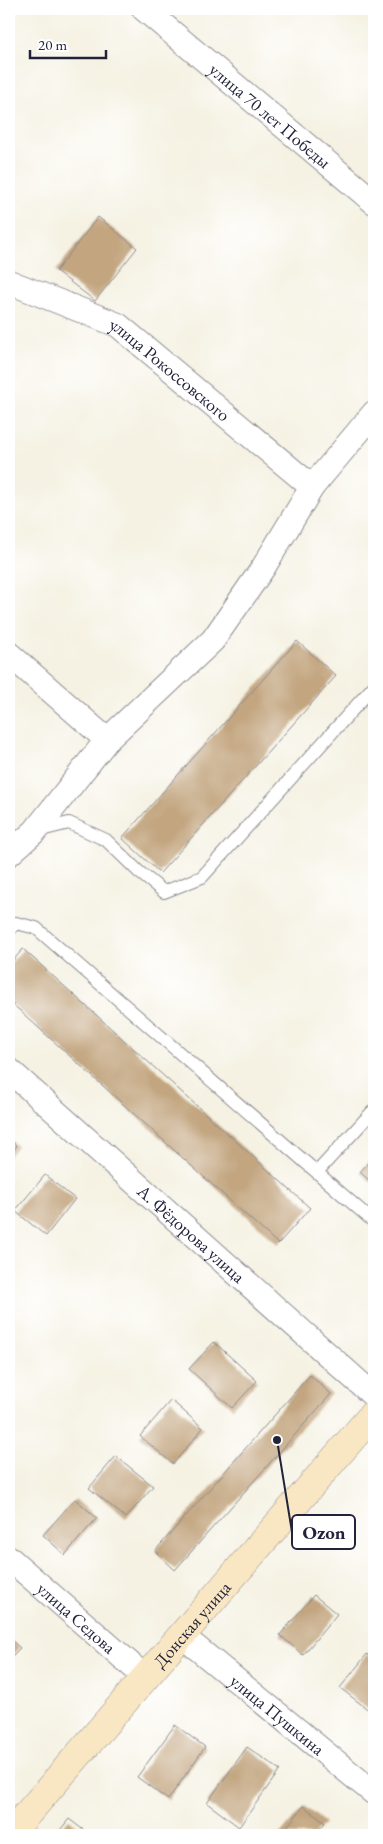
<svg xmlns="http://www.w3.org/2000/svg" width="383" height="1844" viewBox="0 0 383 1844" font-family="'EB Garamond',serif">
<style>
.building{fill:#c3a680}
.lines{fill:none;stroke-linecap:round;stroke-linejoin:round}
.lane-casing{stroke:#8c8a8f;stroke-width:14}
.street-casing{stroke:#8c8a8f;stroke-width:26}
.secondary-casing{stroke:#8c8a8f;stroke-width:29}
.lane{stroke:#fff;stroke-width:12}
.street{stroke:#fff;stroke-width:24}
.secondary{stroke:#f9e7c3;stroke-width:28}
.labels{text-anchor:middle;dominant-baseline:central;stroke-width:5;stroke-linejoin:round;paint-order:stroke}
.street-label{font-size:18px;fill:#22223b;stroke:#fff}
.leader{fill:none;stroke:#22223b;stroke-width:2}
.callout-dot{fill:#22223b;stroke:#fff;stroke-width:2}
.callout{fill:#fff;stroke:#22223b;stroke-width:2}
.callout-label{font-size:19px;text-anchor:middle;font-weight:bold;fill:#22223b}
</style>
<rect width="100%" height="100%" fill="#fff"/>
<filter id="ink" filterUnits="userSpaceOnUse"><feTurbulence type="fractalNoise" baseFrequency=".02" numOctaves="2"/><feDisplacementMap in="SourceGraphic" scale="10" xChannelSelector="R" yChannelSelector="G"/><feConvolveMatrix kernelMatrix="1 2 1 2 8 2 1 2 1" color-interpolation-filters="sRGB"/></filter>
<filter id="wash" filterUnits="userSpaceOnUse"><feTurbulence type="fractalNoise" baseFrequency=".0096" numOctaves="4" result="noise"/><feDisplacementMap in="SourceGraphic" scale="20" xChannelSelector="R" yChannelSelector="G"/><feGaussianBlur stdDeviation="1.12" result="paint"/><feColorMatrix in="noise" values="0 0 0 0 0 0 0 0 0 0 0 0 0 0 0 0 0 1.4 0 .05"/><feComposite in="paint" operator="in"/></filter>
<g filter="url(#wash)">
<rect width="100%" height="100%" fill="#f5f2e3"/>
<g id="blocks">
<g class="building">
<path d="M98 217 137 248 95 301 56 271Z"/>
<path d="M297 641 336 676 160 873 122 838Z"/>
<path d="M23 949 310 1208 278 1244 9 1001V965Z"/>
<path d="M9 1139 17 1146 9 1156Z"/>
<path d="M374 1156V1185L360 1172Z"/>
<path d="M45 1175 75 1199 46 1236 15 1211Z"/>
<path d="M214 1342 257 1381 232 1408 189 1369Z"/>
<path d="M310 1375 331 1394 175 1570 155 1551Z"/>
<path d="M171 1400 203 1428 173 1464 140 1436Z"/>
<path d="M116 1456 153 1486 126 1518 89 1488Z"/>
<path d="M75 1499 97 1518 65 1555 43 1535Z"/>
<path d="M314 1595 337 1614 303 1655 280 1635Z"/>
<path d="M9 1638 20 1648 9 1659Z"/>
<path d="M367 1654 374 1659V1705L370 1711 340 1688Z"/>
<path d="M175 1725 205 1747 168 1800 137 1777Z"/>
<path d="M247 1747 280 1770 239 1827 207 1803Z"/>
<path d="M304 1806 325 1823 314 1835H280Z"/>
<path d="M69 1819 90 1835H56Z"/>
</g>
</g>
</g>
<g filter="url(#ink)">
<use href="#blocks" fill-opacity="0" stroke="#8c8a8f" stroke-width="1"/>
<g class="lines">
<g class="lane-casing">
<g id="lane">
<path d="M37 831 69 823 106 840 139 872 164 892 202 877 374 686"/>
<path d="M9 930 16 923 36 928 374 1222"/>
<path d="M317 1172 374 1110"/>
</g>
</g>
<g class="street-casing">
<g id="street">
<path id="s1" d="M144 9 374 202"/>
<path id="s2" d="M9 282 118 325 312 487"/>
<path d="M9 654 107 740 35 831 9 854"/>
<path d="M107 740 213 640 263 568 312 487 374 413"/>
<path id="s3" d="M9 1070 374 1396"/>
<path id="s4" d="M9 1558 145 1677"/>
<path id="s5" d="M181 1635 374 1793"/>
</g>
</g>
<g class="secondary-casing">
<g id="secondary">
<path id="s6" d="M9 1835 374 1413"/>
</g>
</g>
<use href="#lane" class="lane"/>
<use href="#street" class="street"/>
<use href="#secondary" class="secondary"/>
</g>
</g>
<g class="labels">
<g class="street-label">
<text stroke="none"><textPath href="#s1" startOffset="165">улица 70 лет Победы</textPath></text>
<text stroke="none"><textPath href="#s2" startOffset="185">улица Рокоссовского</textPath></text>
<text stroke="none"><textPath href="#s3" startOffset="245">А. Фёдорова улица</textPath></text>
<text stroke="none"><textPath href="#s4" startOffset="90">улица Седова</textPath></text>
<text stroke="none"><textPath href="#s6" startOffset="279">Донская улица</textPath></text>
<text stroke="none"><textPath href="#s5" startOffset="125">улица Пушкина</textPath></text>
</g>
</g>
<path class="leader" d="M277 1440L292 1532"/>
<circle class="callout-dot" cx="277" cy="1440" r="5"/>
<rect class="callout" x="292" y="1515" width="63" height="34" rx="5"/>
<g class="callout-label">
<text x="324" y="1539">Ozon</text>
</g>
<rect width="383" height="1844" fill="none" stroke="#fff" stroke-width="30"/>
<path d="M30 50v8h76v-8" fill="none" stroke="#22223b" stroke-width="2.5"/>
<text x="38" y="50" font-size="15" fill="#22223b" stroke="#ffffff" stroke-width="4" paint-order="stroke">20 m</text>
</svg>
